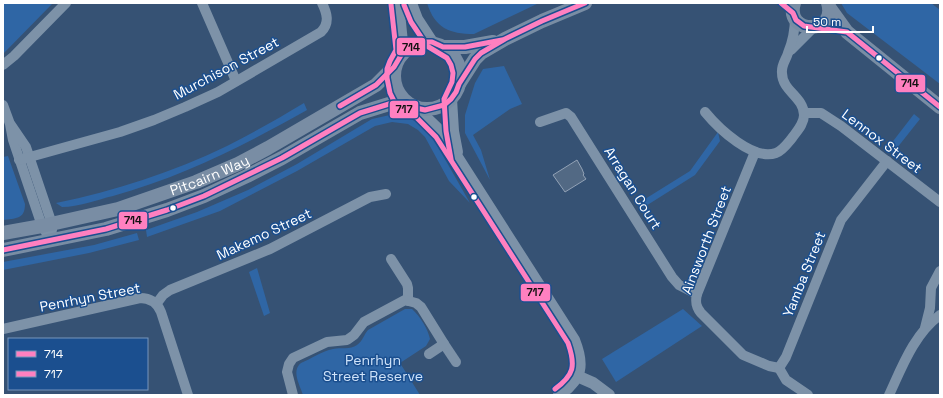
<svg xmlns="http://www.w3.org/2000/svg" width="943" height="398" viewBox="0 0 943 398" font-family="'Space Grotesk',sans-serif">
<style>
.green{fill:#2f66a5}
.building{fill:#526984;stroke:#92a2b6}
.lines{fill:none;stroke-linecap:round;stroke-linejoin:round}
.minor{stroke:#7d92a8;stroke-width:10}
.tertiary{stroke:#7d92a8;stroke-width:12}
.secondary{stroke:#798da4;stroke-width:14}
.bus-1-casing{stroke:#1b4f8f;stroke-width:8}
.bus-2-casing{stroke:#1b4f8f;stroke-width:8}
.bus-1{stroke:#ff80c0;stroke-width:5}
.bus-2{stroke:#ff80c0;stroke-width:5}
.bus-dot{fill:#fff;stroke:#1b4f8f;stroke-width:1.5}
.labels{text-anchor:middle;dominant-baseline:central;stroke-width:3;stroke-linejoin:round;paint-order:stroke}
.street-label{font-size:14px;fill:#fff;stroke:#1b4f8f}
.park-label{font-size:14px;fill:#cfe3fa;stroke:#1b4f8f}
.line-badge{stroke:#1b4f8f;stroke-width:1.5}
.pale-badge-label{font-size:11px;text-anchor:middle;font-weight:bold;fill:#111}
</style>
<rect width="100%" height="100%" fill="#365274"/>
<g class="green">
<path d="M3 3H53L3 54Z"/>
<path d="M427 3H539L474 34C449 34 435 28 427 3Z"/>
<path d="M841 3H931L940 10V84L847 13Z"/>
<path d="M504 66 522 104 510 109 473 135 481 150 490 180 465 133V115L475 83 483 69Z"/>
<path d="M304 103 307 110C243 146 184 176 113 196 96 200 79 207 62 207L56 203C115 191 173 172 227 146 253 133 279 118 304 103Z"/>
<path d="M914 114 920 119 893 153 887 149Z"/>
<path d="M390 115C411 118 414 118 430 133L470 203 449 181 425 137 418 130 408 124 392 122 375 126 297 171 220 211 147 237 146 230 197 212 248 190 297 164 372 119Z"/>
<path d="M718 132 720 141 695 175 641 209 637 204 690 171Z"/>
<path d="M8 156 25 204C25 220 15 218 3 220V157Z"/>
<path d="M137 233 139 240 89 253 3 270V262L94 245Z"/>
<path d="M257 268 270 313 264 316 249 272Z"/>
<path d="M405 309H412C420 316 428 329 430 339L426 346 400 363 420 395H303C300 385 291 371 301 363 311 359 322 351 333 349 341 347 350 350 357 345 363 341 364 334 368 330Z"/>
<path d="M683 309 702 326 616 382 602 359Z"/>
</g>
<path class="building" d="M577 160 582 169 584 174 583 175 586 179 565 192 553 175Z"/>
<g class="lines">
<g class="minor">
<path d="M202 3 236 81"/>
<path d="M791 50 813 28"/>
<path d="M3 65 14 56 66 3"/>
<path d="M3 105 10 124 13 140 42 226 51 240"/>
<path d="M705 112C719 129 753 161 776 153 783 150 787 144 792 138 797 131 804 124 804 115 804 97 782 91 782 73 781 65 786 60 788 53 793 41 795 30 795 17"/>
<path d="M804 113H821L841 126 940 202"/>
<path d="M540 122 566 113 571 117 672 277 679 285 697 294"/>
<path d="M11 125 26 147 52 224V230"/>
<path d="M755 152 697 294C695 302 696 307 701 313L743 355 769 366 779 368"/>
<path d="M19 160 120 132 154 120 185 107 218 92 321 32C330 23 327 13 322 3"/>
<path d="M391 259 407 284 408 288V301"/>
<path d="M157 303 163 295 170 290 270 249 370 197 386 194"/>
<path d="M925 328 930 308 931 288 940 271"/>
<path d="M3 329 140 298C150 298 157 302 161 312L188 395"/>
<path d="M444 344 456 362"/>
<path d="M779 368 786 357 841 220 887 161"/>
<path d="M779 368 786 380 808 395"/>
<path d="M293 395 287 372 289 364 293 358 327 342 347 340 354 335 364 322 405 300 416 303 421 307 444 344 429 354"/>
<path d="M889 395C902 367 914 334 940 315"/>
</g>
<g class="tertiary">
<path d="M398 3 403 52"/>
<path d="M411 3 417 19 432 42"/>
<path d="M451 99 453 131 457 152"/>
<path d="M416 108 441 132 574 340C584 365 582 379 559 395"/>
<path d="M577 376 593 383 609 395"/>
</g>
<g class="secondary">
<path d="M794 3C784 35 838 35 828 3"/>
<path d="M829 7 847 32 940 107"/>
<circle cx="427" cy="76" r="33"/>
<path d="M443 47H465L493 42"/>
<path d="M459 84 475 59 481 53 505 39 542 21 585 3"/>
<path id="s1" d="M3 233 42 226 118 209 196 182 238 164 268 148 376 85 394 67"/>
<path d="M3 250 106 229 167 210 204 196 247 176 282 158 360 113 389 104 407 103"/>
</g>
<g class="bus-1-casing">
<g id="bus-1">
<path d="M781 3 793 13 796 20 804 26 847 32 940 107"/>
<path d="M340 106 376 85 394 67 403 52 412 46 422 42H432L443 47H465L502 40"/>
<path d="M3 250 106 229 167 210 204 196 282 158 360 113 389 104 407 103 416 108 425 110 444 105 451 99 456 92 459 84 475 59 481 53 505 39 542 21 585 3"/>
</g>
</g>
<g class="bus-2-casing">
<g id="bus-2">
<path d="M391 4 396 50 390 61 387 69V78L390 93 394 101 400 107 415 116 436 137 568 343C576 366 574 375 555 389"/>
<path d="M404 5 411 22 427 46 447 58 451 65 453 73 452 82 444 99 446 131 451 159"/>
</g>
</g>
<use href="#bus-1" class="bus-1"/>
<use href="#bus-2" class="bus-2"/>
</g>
<g class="bus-dot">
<circle cx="879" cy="58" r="3.5"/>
<circle cx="474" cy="197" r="3.5"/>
<circle cx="173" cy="208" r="3.5"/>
</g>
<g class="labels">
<g class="street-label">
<text transform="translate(226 68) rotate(-28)">Murchison Street</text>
<text transform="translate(882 141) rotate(37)">Lennox Street</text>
<text stroke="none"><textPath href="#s1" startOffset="215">Pitcairn Way</textPath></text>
<text transform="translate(633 188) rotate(58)">Arragan Court</text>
<text transform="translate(264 234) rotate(-25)">Makemo Street</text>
<text transform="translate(706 240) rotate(-69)">Ainsworth Street</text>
<text transform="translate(804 274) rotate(-68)">Yamba Street</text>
<text transform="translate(90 297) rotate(-11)">Penrhyn Street</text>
</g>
<g class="park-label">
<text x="373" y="360">Penrhyn<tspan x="373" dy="16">Street Reserve</tspan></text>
</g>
</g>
<g class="line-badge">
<rect x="396" y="37" width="30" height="19" rx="4" fill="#ff80c0"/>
<rect x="895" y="74" width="31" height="19" rx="4" fill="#ff80c0"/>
<rect x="389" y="100" width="30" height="19" rx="4" fill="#ff80c0"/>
<rect x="118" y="211" width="30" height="19" rx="4" fill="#ff80c0"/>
<rect x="520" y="283" width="31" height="19" rx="4" fill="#ff80c0"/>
</g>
<g class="pale-badge-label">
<text x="411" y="51">714</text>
<text x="910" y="87">714</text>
<text x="404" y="113">717</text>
<text x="133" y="224">714</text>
<text x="535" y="296">717</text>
</g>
<rect width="943" height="398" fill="none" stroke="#ffffff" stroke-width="8"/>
<rect x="8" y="338" width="140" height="52" fill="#1b4f8f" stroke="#7695bc"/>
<rect x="16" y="351" width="20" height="6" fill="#ff80c0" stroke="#7695bc"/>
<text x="44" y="358" font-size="12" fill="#ffffff">714</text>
<rect x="16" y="371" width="20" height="6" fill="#ff80c0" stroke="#7695bc"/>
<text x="44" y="378" font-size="12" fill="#ffffff">717</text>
<path d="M807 26v6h66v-6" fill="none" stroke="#ffffff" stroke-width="2"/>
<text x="813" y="26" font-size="12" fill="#ffffff" stroke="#1b4f8f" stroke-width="3" paint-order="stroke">50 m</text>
</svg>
